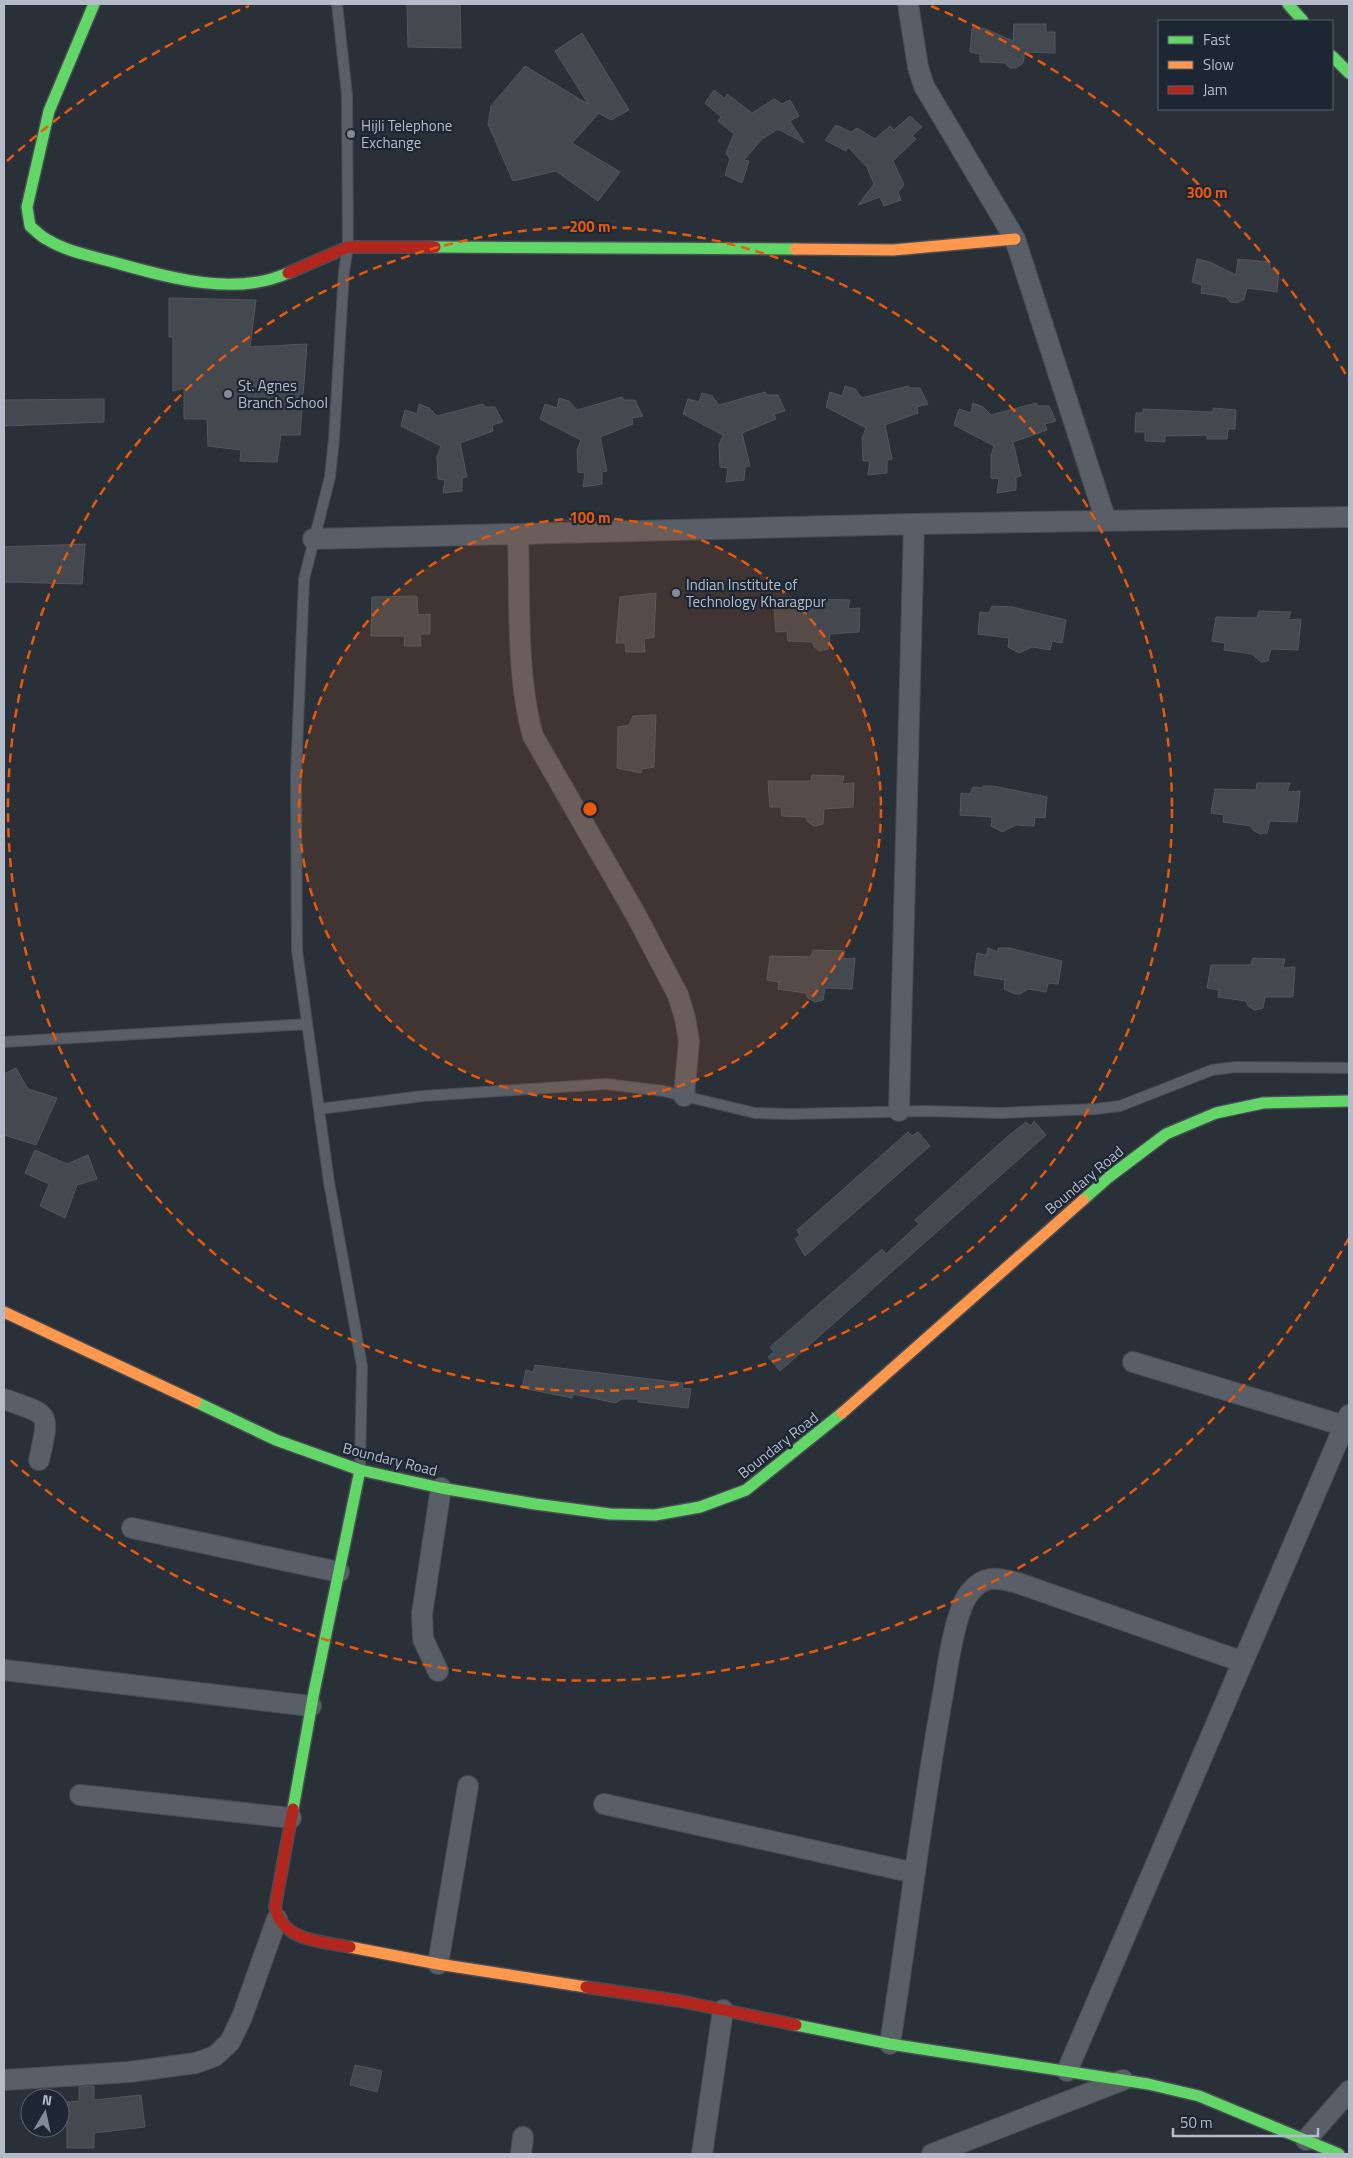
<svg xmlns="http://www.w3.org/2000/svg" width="1353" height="2158" font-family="'Titillium Web',sans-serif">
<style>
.building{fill:#444950;stroke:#52575f}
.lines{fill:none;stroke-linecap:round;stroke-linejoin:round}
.lane-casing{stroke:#484c53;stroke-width:12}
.street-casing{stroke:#484c53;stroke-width:22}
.fast-casing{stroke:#484c53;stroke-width:14}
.slow-casing{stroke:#484c53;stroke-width:14}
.jam-casing{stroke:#484c53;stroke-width:14}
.lane{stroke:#5a5e66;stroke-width:10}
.street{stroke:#5a5e66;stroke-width:20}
.fast{stroke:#63d668;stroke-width:11}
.slow{stroke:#ff974d;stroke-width:11}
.jam{stroke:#b3261e;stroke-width:11}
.ring{fill:none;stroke:#e8590c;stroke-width:2.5;stroke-dasharray:9 6}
.poi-dot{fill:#848b96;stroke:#1d2633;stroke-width:2}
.labels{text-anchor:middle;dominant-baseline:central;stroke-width:4.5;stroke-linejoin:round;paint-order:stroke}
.poi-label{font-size:15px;fill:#b4bcc9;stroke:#1d2633;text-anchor:start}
.street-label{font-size:15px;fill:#b4bcc9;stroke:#1d2633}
.centre{fill:#e8590c;stroke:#1d2633;stroke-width:2.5}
.ring-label{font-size:15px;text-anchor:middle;font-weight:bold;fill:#e8590c;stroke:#1d2633;stroke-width:4.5;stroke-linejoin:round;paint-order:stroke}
</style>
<rect width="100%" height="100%" fill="#2a3038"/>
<path class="building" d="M407 4H460L461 48 408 47Z
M1014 24H1046V32H1055V53L1025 52 1023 63 1016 68H1010L1005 63 980 62V54L970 52 972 28 986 29 1013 41Z
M582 33 629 110 611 120 599 113 572 143 620 172 598 201 556 171 513 181 488 124 491 106 525 66 588 104 555 51Z
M714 90 725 99 727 94 752 113 774 99 782 104 790 100 799 116 790 121 804 143 778 129 762 139 744 160 749 161 742 183 725 175 730 159 726 153 734 134 718 121 721 117 705 103Z
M910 116 922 127 912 136 916 139 893 161 904 185 898 192 901 200 884 206 880 197 858 205 874 184 867 167 848 147 846 151 825 140 836 125 851 132 857 128 875 139 890 126 894 130Z
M1197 259 1210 262 1236 275 1238 259 1270 262V269L1279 270 1277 292 1247 288 1244 299 1237 303 1230 302 1226 297 1201 293 1202 285 1192 282Z
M169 298 256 300 250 347 307 344 300 435H281L277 462 240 461 241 450 208 446 207 419H184V388L173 391V337H169Z
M845 386 855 389 862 398 908 386 910 388H920L928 404 917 407 918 413 885 425 892 459 887 460V473L868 475 870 461H863L862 438 866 428 826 407 830 392 842 396Z
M765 392 767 395H778L785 411 774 414 776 419 742 433 750 466 745 467 744 480 726 482 728 468 720 467 719 445 723 435 683 414 688 399 699 402 702 393 712 396 719 405Z
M622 397 624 400H635L643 416 632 418 633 424 600 437 607 471 602 472V484L583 487 585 473 578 472 577 450 581 440 540 419 545 404 557 408 559 398 569 401 577 410Z
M104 399V422L4 426V400Z
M973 403 983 407 991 415 1036 403 1038 406H1049L1056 421 1045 424 1047 430 1013 442 1021 476 1016 477V490L997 493 999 479 991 478V456L994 446 954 425 959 409 971 413Z
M419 404 429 408 437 416 483 404 485 407H495L503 422 492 425 493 431 460 443 467 477 462 478V491L443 493 445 480 438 479 437 457 441 446 401 426 405 410 417 414Z
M1213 408 1236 410 1235 429H1228L1227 439H1207V435L1165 436V442L1145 441V432H1135L1136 413H1143V409L1213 412Z
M85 544 82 584 4 582V547Z
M656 593 654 637 644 639 645 652H626L625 643H616L620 597Z
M414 596 417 597 418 615 430 614V634H420L421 646H404L405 636H371L372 597Z
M818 599 850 600 848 609 860 608 859 632 830 634 828 649 820 651 814 647 812 642 788 641 787 631 776 632 774 606 817 607Z
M992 606 1012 607 1066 620 1062 643 1052 641 1050 650 1032 647 1019 653 1008 647 1009 638 978 634 980 612 989 613Z
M1259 611 1291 612 1288 620 1301 619 1298 650 1271 649 1268 661 1261 662 1252 654 1224 650 1225 643 1212 641 1216 617 1257 618Z
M656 715 654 767 642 769 641 773 617 768 618 727 629 725 633 716Z
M812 775 844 776 842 784 854 783 853 807 824 809 823 824 814 826 808 822 806 817 782 816 781 807H770L768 781H811Z
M1257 783H1290L1287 792 1300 791 1297 822 1270 821 1267 833 1260 834 1253 830 1251 826 1223 822 1224 815 1211 813 1215 789 1256 790Z
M983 786H993L1047 797 1045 818 1035 817 1034 826 1016 825 1002 832 991 826 992 817 960 815 961 793 970 794 973 787 982 788Z
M988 948 998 952V948H1009L1062 961 1058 984 1048 983 1046 992 1028 989 1020 994H1015L1004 989 1005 980 974 975 977 953 986 955Z
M813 950 845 951 843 959 855 958 852 989 825 988 823 1000 815 1002 808 998 806 993 778 989 779 982 767 980 770 956 811 957Z
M1253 958 1285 959 1283 968 1295 967 1293 997H1265L1263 1008 1255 1010 1248 1006 1246 1001 1218 997 1219 990 1207 988 1211 965H1251Z
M16 1068 28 1089 57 1098 36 1145 4 1135V1074Z
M1034 1121 1046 1135 780 1371 768 1357 774 1352 770 1347 882 1249 886 1254 919 1224 915 1220 1007 1137 1026 1122 1031 1126Z
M908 1132 912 1136 918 1132 930 1146 805 1256 795 1239 800 1235 797 1230Z
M35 1150 67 1164 88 1155 97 1179 77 1185 65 1218 40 1206 49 1184 25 1173Z
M535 1365 683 1383 682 1388 691 1389 688 1408 638 1402V1399H621L616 1403 573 1394 572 1398 522 1388 526 1370 533 1372Z
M355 2065 382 2071 377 2092 350 2085Z
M94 2086V2100L141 2095 145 2127 94 2133V2148H67V2102L79 2101V2087Z"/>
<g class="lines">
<defs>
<path id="lane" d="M337 4 347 95 348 247 344 271 334 439 330 477 304 579 296 775 297 950 329 1182 362 1366 360 1468
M4 1042 307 1024
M319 1109 423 1096 606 1084 663 1091 755 1113 790 1114 926 1111 1001 1113 1096 1109 1120 1106 1212 1070 1235 1067 1349 1068"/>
<path id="street" d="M908 4 918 67 924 86 1015 239 1106 521
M518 534C520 597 516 676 533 736L636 915 678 995 685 1018 689 1041 684 1096
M313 539 914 524 1349 517
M899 1111 914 524
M1133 1362 1345 1426
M4 1399C51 1416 50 1410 39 1460
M132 1528 339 1572
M4 1670 311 1706
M438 1671 423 1639 422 1614 441 1488
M80 1795 291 1818
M604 1804 915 1873
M438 1964 468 1786
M890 2044C908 1927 922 1810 943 1694 947 1670 955 1609 970 1592 985 1574 997 1578 1018 1583L1243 1662
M1067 2071 1349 1415
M4 2080 129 2072 196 2063 215 2056 230 2042 242 2017 277 1919
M1306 2140 1349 2091
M521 2154 523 2137
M702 2154 723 2010
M932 2154 1123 2080"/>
<path id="fast" d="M94 4 49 111 27 207 30 226C36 231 41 237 48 240 66 251 88 255 109 261 164 276 232 298 288 273
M1288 4 1303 21
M1332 56 1349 73
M435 247 795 249
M1083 1200 1109 1177 1166 1134 1216 1113 1263 1103 1349 1101
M196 1402 276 1440 360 1470 441 1488 535 1504 610 1514 655 1515 700 1507 746 1490 842 1413
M293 1809 314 1692 360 1470
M796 2025 890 2044 1148 2084 1199 2096 1339 2154"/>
<path id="slow" d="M795 249 893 250 1015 239
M4 1312 196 1402
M842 1413 1083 1200
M350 1947 438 1964 586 1987"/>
<path id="jam" d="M288 273 348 247H435
M293 1809 275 1907C283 1942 321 1941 350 1947
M586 1987 680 2001 796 2025"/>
</defs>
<use href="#lane" class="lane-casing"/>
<use href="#street" class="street-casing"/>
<use href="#fast" class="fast-casing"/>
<use href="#slow" class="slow-casing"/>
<use href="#jam" class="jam-casing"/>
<use href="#lane" class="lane"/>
<use href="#street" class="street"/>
<use href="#fast" class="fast"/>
<use href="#slow" class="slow"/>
<use href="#jam" class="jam"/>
</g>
<circle cx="590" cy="809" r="291" fill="#e8590c" fill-opacity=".12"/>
<g class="ring">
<circle cx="590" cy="809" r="291"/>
<circle cx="590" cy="809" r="582"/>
<path d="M1349 1238A872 872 0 0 1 7 1457M7 161A872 872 0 0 1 249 6M931 6A872 872 0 0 1 1349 380"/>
</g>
<g class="poi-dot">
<circle cx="351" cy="134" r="5"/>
<circle cx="228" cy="394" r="5"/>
<circle cx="676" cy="593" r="5"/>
</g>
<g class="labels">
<g class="poi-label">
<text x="361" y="125">Hijli Telephone<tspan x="361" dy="17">Exchange</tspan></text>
<text x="238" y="385">St. Agnes<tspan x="238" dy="17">Branch School</tspan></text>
<text x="686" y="584">Indian Institute of<tspan x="686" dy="17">Technology Kharagpur</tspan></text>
</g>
<g class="street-label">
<text transform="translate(1084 1180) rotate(-40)">Boundary Road</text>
<text transform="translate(778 1445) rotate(-38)">Boundary Road</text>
<text transform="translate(390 1459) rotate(14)">Boundary Road</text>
</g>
</g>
<circle cx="590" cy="809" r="8" class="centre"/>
<g class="ring-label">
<text x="1207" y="198">300 m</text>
<text x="590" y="232">200 m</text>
<text x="590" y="523">100 m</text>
</g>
<rect width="1353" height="2158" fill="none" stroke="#b4bcc9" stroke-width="10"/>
<rect x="1158" y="20" width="175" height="90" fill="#1d2633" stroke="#59626f"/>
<rect x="1168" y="36" width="25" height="8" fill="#63d668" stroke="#59626f"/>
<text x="1203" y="45" font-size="15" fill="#b4bcc9">Fast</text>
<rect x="1168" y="61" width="25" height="8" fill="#ff974d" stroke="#59626f"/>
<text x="1203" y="70" font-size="15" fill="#b4bcc9">Slow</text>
<rect x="1168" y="86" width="25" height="8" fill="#b3261e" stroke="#59626f"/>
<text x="1203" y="95" font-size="15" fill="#b4bcc9">Jam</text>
<g transform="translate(45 2113) rotate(9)"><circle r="24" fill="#1d2633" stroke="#59626f"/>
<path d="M0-4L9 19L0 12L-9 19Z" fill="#848b96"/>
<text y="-8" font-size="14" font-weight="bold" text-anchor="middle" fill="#b4bcc9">N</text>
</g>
<path d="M1173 2128v8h145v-8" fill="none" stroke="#b4bcc9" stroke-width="2.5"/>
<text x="1180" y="2128" font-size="15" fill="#b4bcc9" stroke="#1d2633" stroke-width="4" paint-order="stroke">50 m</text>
</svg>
